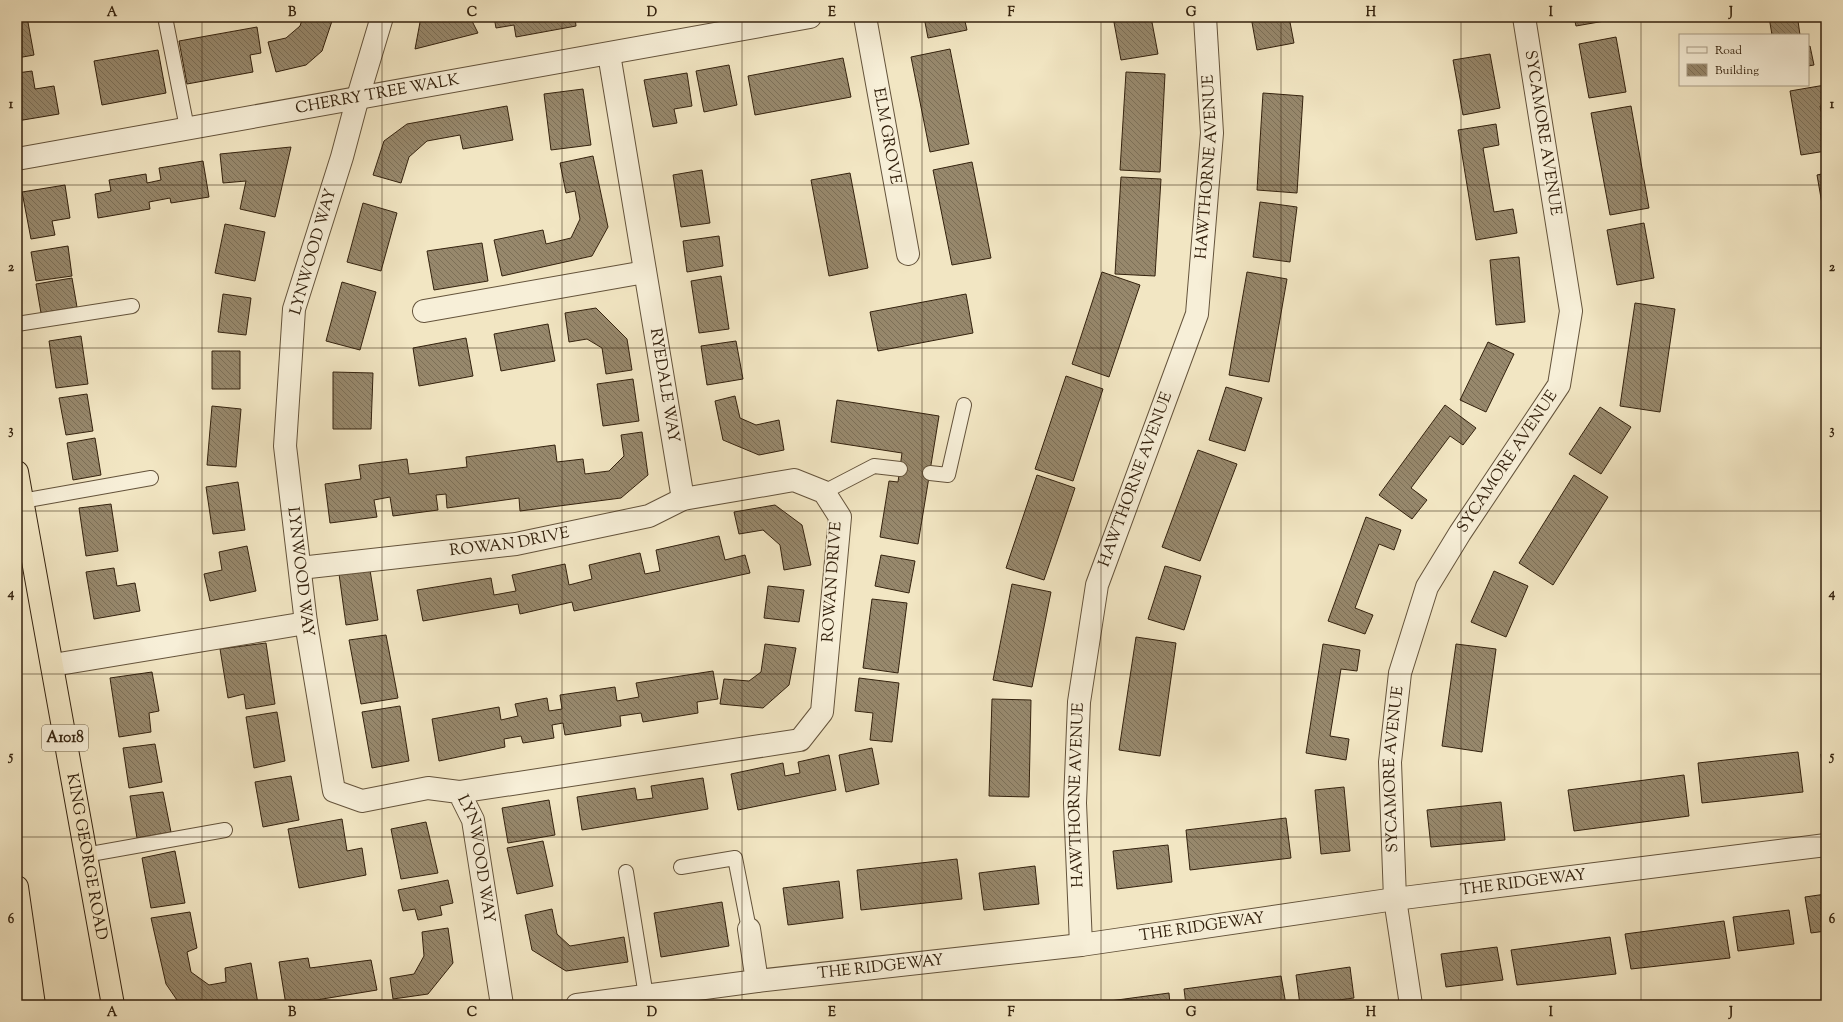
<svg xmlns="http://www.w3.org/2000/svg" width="1843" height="1022" font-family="'Sorts Mill Goudy',serif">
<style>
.building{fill:url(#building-back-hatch);stroke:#34220e}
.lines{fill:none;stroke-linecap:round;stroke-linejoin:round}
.service-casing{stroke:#64533b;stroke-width:16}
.minor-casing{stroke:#64533b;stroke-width:24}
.trunk-casing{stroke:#34220e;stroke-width:24}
.service{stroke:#f7efd8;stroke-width:14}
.minor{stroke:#f7efd8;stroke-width:22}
.trunk{stroke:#f2e6c3;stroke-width:22}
.grid{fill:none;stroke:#34220e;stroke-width:1;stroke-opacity:0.55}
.labels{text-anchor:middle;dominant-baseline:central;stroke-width:4;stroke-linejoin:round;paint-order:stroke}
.shield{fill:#f7efd8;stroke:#6e604b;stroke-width:1}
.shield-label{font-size:15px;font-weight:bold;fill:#34220e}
.street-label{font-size:16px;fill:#34220e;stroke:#f7efd8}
.neatline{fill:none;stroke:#34220e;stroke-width:1.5}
.grid-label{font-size:13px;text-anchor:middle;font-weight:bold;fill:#34220e}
</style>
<defs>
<pattern id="building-back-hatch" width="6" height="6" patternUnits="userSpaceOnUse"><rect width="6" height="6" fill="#97886c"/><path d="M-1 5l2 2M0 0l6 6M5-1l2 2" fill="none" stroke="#7c6f57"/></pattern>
</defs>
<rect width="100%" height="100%" fill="#f2e6c3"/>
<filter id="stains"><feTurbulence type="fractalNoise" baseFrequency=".005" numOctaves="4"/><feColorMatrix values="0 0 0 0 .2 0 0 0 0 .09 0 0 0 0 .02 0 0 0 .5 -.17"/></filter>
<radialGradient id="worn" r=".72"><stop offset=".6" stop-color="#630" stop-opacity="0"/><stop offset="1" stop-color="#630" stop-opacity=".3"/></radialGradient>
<path class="building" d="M17 17H27L34 55 17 58Z
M303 17H319L332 21 322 51 306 65 276 72 268 42 286 38 300 26Z
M421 17H470L478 33 415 49Z
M494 17H575L576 26 516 37 514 25 496 28Z
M924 17H964L967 30 928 38Z
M1113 17H1151L1158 54 1121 60Z
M1251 17H1289L1294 43 1257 50Z
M1574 17H1615L1616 19 1576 26Z
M1769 17H1805L1806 20 1798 21 1800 35H1772Z
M257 27 261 53 250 55 253 72 187 84 179 41Z
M1616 37 1626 92 1589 98 1579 44Z
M1810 46 1814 65 1808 66V47Z
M950 49 969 144 930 152 911 57Z
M158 50 166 93 102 105 94 61Z
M1490 54 1500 108 1463 115 1453 60Z
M843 58 851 97 755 115 748 76Z
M729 65 737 105 704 112 696 71Z
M32 71 35 89 54 86 59 114 17 121V73Z
M1126 72 1165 74 1160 172 1120 170Z
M687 73 692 106 674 109 677 123 653 127 644 80Z
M1825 85 1826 105 1820 106 1826 132V151L1801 155 1790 91Z
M583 89 591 145 551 150 544 94Z
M1263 93 1303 96 1297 193 1257 190Z
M507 106 513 140 463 149 460 135 427 141 409 157 401 183 373 175 384 141 407 124Z
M1631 106 1649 208 1610 215 1591 113Z
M1496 124 1499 145 1483 148 1494 212 1513 209 1517 233 1476 240 1458 130Z
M291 147 275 217 240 209 246 181 223 183 220 154Z
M593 156 608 227 592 256 502 276 494 240 543 230 546 244 571 238 580 219 575 191 566 193 560 163Z
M203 161 209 197 171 203 170 198 149 202 150 209 98 218 95 194 111 191 109 180 146 174 147 183 161 180 159 168Z
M972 162 991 258 952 265 933 170Z
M702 170 710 223 681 227 673 175Z
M850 173 868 268 829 276 811 180Z
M1826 173V227L1817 175Z
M1121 177 1161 179 1155 276 1115 274Z
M65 185 70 218 52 221 55 235 31 239 22 192Z
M1260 202 1297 207 1290 262 1253 257Z
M363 203 397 213 381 271 347 262Z
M1644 223 1654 278 1617 285 1607 230Z
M225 224 265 232 255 281 215 273Z
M719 236 723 266 687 272 683 241Z
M482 243 488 281 434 290 427 251Z
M68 246 72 276 36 281 31 252Z
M1519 257 1525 322 1496 325 1490 260Z
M1102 272 1140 285 1109 377 1072 364Z
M1247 272 1287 279 1269 382 1229 375Z
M721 276 729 329 699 333 691 281Z
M72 278 77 307 41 313 36 284Z
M342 282 376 292 360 350 326 341Z
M223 294 251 298 246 335 218 332Z
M966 294 973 333 878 351 870 312Z
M1635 303 1675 309 1660 412 1620 406Z
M596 308 627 339 632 370 606 374 602 348 587 339 569 342 565 313Z
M548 324 555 361 501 371 494 334Z
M81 336 88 384 56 388 49 341Z
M466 338 473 376 419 386 413 348Z
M736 341 743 379 707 385 701 346Z
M1488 342 1514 354 1486 412 1460 400Z
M212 351H240V389H212Z
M333 372 373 373 371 429H333Z
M1066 376 1103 389 1073 481 1035 469Z
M633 379 639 421 603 426 597 384Z
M1226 387 1262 398 1245 451 1209 440Z
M87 394 93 431 66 435 59 398Z
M735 396 740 418 756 425 779 420 784 450 759 455 723 440 715 401Z
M837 400 939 416 918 544 880 537 889 481 898 482 902 453 831 442Z
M1445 405 1476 428 1463 445 1450 436 1411 488 1427 500 1412 519 1379 495Z
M212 406 241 409 236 467 207 465Z
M1600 407 1631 427 1601 474 1569 454Z
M642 432 648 475 621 498 520 511 519 498 447 508 446 494 436 495 438 510 393 516 390 497 374 500 377 517 330 523 325 484 361 479 359 465 407 459 409 474 467 467 466 457 555 445 557 462 583 459 585 474 609 471 624 456 621 435Z
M95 438 101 475 73 480 67 443Z
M1198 450 1237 464 1200 561 1162 547Z
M1037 475 1075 488 1044 580 1006 568Z
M1574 475 1608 497 1553 585 1519 563Z
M238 482 245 530 213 534 206 487Z
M111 504 118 551 86 556 79 508Z
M775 505 802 525 811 565 784 570 780 545 763 530 739 534 734 512Z
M1366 517 1401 530 1394 550 1379 544 1355 608 1373 615 1365 634 1328 621Z
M719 536 725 560 745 555 750 573 574 611 572 602 520 614 518 604 423 621 417 590 491 578 494 595 516 591 512 575 565 564 569 585 592 579 589 565 640 553 645 574 660 571 656 550Z
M247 546 256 591 210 601 204 574 222 570 219 552Z
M881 555 915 561 909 593 875 586Z
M1165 566 1201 576 1184 630 1148 619Z
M114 568 117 586 135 583 140 611 94 619 86 572Z
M370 570 378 620 346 625 339 574Z
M1494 571 1528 586 1506 637 1471 622Z
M1012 584 1051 592 1032 687 993 680Z
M768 586 804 590 799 622 764 618Z
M872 599 907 603 898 673 863 668Z
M386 635 398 698 361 704 349 640Z
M1136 637 1176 643 1160 756 1119 750Z
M266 643 275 704 246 709 244 694 228 698 220 649Z
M765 644 796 648 789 685 763 708 720 704 724 679 749 681 761 672Z
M1323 644 1360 650 1357 671 1341 669 1330 736 1349 739 1346 760 1306 753Z
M1456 644 1496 649 1482 752 1442 746Z
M713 671 718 699 697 702 698 713 643 722 641 713 620 716 621 726 565 735 563 723 552 725 554 738 523 743 521 736 504 739 505 747 439 761 432 719 499 707 501 720 518 716 515 704 547 698 549 711 562 709 560 695 615 687 617 701 639 697 636 683Z
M152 672 159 711 149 713 151 732 119 737 110 678Z
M859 678 899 683 892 742 870 740 873 713 855 711Z
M992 699 1031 700 1029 797 989 796Z
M400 706 409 761 372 768 362 712Z
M277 712 285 761 254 768 246 717Z
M155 744 162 782 129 788 123 748Z
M872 748 879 784 846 792 839 755Z
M1798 752 1803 792 1702 803 1698 763Z
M1821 754H1826V794L1825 795Z
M829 755 836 790 738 810 731 774 783 763 785 776 800 773 798 762Z
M1684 775 1689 816 1574 831 1568 790Z
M291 776 299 820 263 827 255 782Z
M703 778 708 809 582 830 577 797 635 788 637 800 653 798 651 786Z
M1344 787 1350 851 1321 854 1315 790Z
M163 792 171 832 137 838 130 796Z
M549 800 555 835 508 843 502 808Z
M1501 802 1505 840 1431 847 1427 810Z
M1286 818 1291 858 1190 870 1186 830Z
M342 819 347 851 362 848 366 875 299 888 288 829Z
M426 822 438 873 401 879 391 829Z
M543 841 553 886 517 894 507 848Z
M1168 845 1172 882 1117 889 1113 851Z
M175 851 185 903 151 908 142 858Z
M957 859 962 899 861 910 857 870Z
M1035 866 1039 904 984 910 979 873Z
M448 880 453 903 440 906 442 915 418 920 415 909 403 911 398 890Z
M839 881 843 918 788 925 783 888Z
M1826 894V931L1811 933 1805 897Z
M722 902 729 946 661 957 654 913Z
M552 909 557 934 570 946 624 937 628 962 566 971 532 950 525 915Z
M1789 910 1794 944 1738 951 1733 917Z
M190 912 197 948 187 952 191 972 209 985 226 982 225 968 251 963 258 1004 181 1005 179 1003 166 984 151 918Z
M1724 921 1730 958 1631 969 1625 934Z
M448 928 453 963 428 994 393 999 390 978 414 974 424 956 422 932Z
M1610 937 1616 974 1517 985 1511 950Z
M1497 947 1503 980 1446 987 1441 954Z
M308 958 310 968 371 960 377 990 286 1005 279 962Z
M1350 967 1354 998 1300 1005 1296 975Z
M1281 976 1286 1005H1186L1184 989Z
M1169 993 1170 1005H1080Z"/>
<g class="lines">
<defs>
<path id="service" d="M165 17 187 128
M17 324 132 306
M930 473 948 475 964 405
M824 492 874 466 900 469
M22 501 151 478
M85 855 225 830
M681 867 735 858 749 929
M626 872 646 996"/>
<g id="minor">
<path id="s1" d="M382 17 358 97 342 157 294 309 285 446 306 623 334 791 362 801 428 788 459 792 473 820 502 1005"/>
<path id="s2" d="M865 17 908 254"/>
<path id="s3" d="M609 54 683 499"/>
<path id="s4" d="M17 159 810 17"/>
<path d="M424 311 645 272"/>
<path id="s5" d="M300 568 516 544 649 516 683 499 794 480 824 492 840 517 822 712 800 740 459 792"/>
<path d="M53 665 306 623"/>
<path d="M749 929 757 981"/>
<path id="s6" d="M1081 945 1075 803 1079 702 1097 585 1197 314 1212 133 1205 17"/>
<path id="s7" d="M577 1005 757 981 1081 945 1395 899 1826 845"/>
<path id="s8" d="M1411 1005 1395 899 1390 762 1400 673 1427 587 1460 533 1559 385 1571 311 1524 17"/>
</g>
<g id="trunk">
<path id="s9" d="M17 472 113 1005"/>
<path d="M17 887 34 1005"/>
</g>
</defs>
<use href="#service" class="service-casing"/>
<use href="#minor" class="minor-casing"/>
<use href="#trunk" class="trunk-casing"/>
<use href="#service" class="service"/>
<use href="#minor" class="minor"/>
<use href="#trunk" class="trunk"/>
</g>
<path class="grid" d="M202 17V1005M382 17V1005M562 17V1005M742 17V1005M922 17V1005M1101 17V1005M1281 17V1005M1461 17V1005M1641 17V1005M17 185H1826M17 348H1826M17 511H1826M17 674H1826M17 837H1826"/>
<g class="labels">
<rect class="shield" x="42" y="725" width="46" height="26" rx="3"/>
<g class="shield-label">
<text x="65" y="738">A1018</text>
</g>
<g class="street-label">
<text stroke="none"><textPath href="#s4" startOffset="366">CHERRY TREE WALK</textPath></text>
<text transform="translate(1542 133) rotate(81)">SYCAMORE AVENUE</text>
<text stroke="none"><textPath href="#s2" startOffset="121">ELM GROVE</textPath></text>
<text stroke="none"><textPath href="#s6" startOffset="798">HAWTHORNE AVENUE</textPath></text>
<text transform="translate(314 252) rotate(-74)">LYNWOOD WAY</text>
<text stroke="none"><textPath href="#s3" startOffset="336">RYEDALE WAY</textPath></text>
<text stroke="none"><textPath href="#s8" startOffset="573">SYCAMORE AVENUE</textPath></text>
<text stroke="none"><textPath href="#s6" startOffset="474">HAWTHORNE AVENUE</textPath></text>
<text stroke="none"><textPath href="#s5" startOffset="211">ROWAN DRIVE</textPath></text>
<text stroke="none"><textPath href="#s1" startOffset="569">LYNWOOD WAY</textPath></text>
<text transform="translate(833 582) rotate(-86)">ROWAN DRIVE</text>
<text stroke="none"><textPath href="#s8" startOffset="237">SYCAMORE AVENUE</textPath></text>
<text stroke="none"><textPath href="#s6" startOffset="150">HAWTHORNE AVENUE</textPath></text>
<text stroke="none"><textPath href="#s9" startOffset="391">KING GEORGE ROAD</textPath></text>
<text stroke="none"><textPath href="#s1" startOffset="989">LYNWOOD WAY</textPath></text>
<text stroke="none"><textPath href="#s7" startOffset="954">THE RIDGEWAY</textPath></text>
<text stroke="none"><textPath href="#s7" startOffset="630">THE RIDGEWAY</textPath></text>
<text stroke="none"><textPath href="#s7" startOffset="306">THE RIDGEWAY</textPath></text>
</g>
</g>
<rect width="1843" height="1022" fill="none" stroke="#f2e6c3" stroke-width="44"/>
<rect x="1679" y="34" width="130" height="52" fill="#f7efd8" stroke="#a99d87"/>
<rect x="1687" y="47" width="20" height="6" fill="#f7efd8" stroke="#a99d87"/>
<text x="1715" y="54" font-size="12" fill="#34220e">Road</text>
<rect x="1687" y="64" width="20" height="12" fill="url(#building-back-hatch)" stroke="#a99d87"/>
<text x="1715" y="74" font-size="12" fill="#34220e">Building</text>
<rect x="22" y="22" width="1799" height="978" class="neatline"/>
<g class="grid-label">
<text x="112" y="16">A</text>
<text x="292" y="16">B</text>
<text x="472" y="16">C</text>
<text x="652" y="16">D</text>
<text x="832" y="16">E</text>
<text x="1011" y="16">F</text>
<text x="1191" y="16">G</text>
<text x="1371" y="16">H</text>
<text x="1551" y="16">I</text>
<text x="1731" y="16">J</text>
<text x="11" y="108">1</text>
<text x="1832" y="108">1</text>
<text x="11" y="271">2</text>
<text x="1832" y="271">2</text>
<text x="11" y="434">3</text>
<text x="1832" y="434">3</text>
<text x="11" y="597">4</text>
<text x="1832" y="597">4</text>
<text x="11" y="760">5</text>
<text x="1832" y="760">5</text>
<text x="11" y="923">6</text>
<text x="1832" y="923">6</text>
<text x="112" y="1016">A</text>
<text x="292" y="1016">B</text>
<text x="472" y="1016">C</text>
<text x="652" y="1016">D</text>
<text x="832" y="1016">E</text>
<text x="1011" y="1016">F</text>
<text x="1191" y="1016">G</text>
<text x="1371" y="1016">H</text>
<text x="1551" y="1016">I</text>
<text x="1731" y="1016">J</text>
</g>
<rect width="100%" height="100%" filter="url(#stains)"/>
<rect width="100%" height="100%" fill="url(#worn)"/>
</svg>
